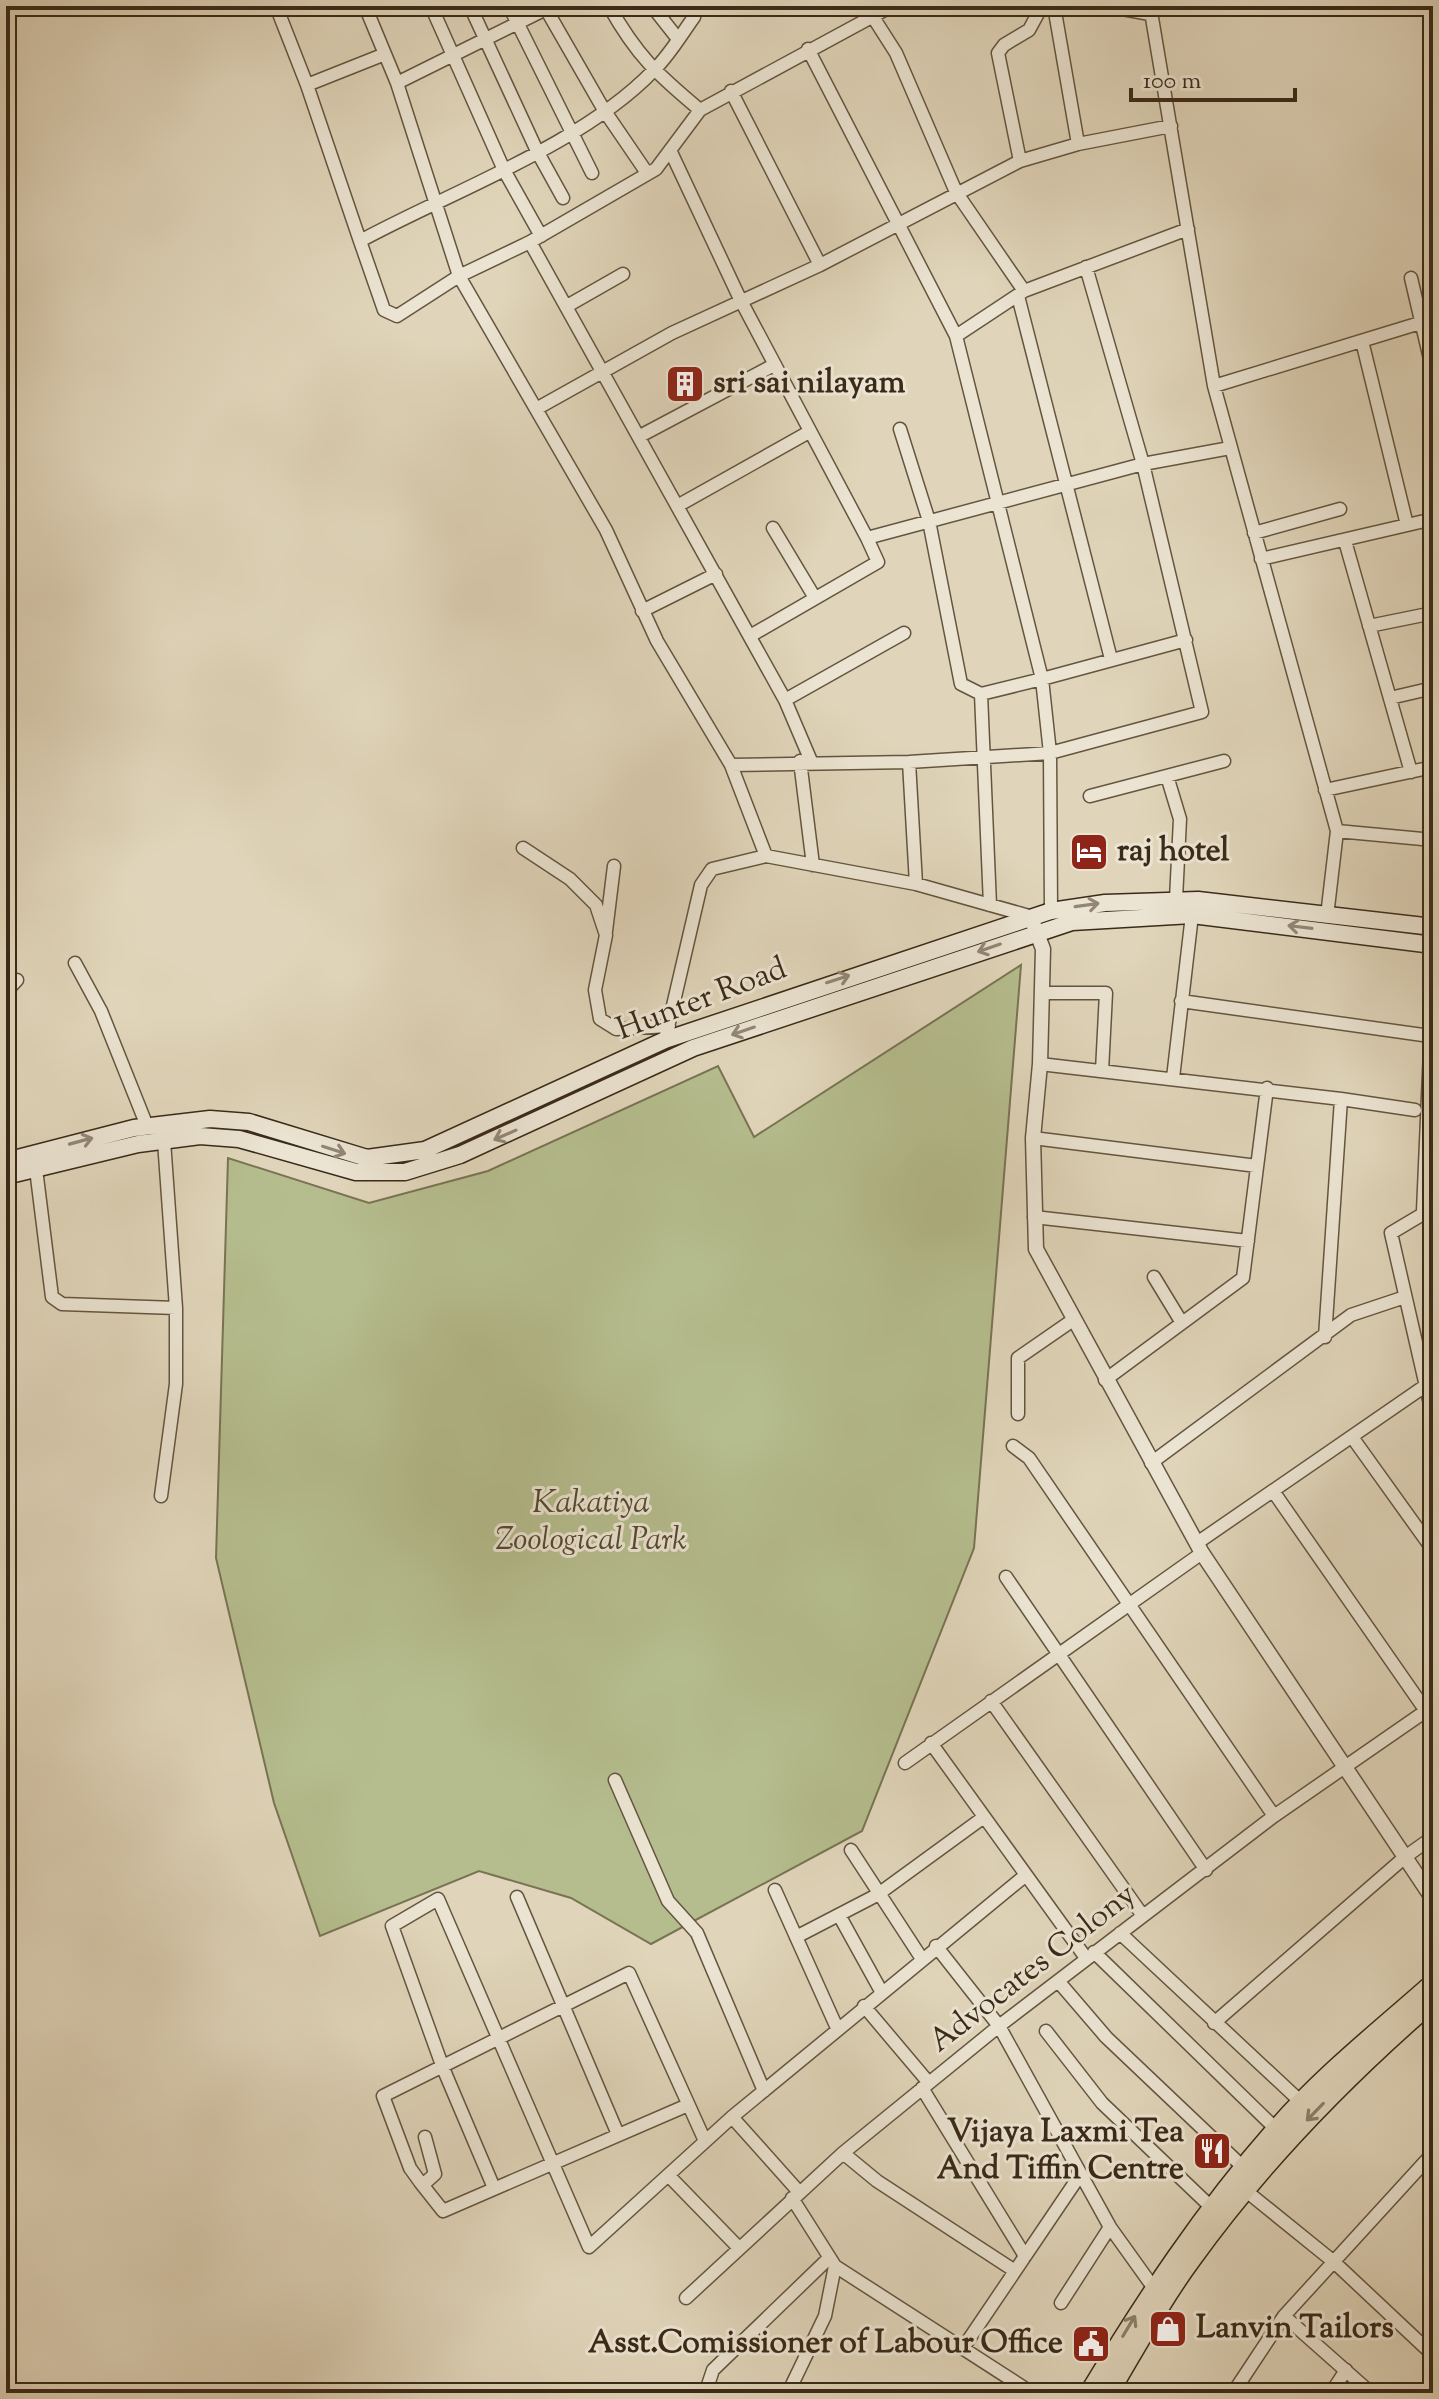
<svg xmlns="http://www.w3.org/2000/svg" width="1439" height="2399" font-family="'Sorts Mill Goudy',serif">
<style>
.green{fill:#b5bd8e;stroke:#787453;stroke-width:2}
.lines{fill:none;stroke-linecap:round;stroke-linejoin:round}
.minor-casing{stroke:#645540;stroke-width:15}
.tertiary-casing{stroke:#645540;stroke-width:17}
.secondary-casing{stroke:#3a2a18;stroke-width:19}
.primary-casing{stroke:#3a2a18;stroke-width:21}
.minor{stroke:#ebe4d2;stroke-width:12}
.tertiary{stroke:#ebe4d2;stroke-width:14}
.secondary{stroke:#ebe4d2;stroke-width:16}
.primary{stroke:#e0d5ba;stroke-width:18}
.oneway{stroke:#928775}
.oneway2{stroke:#8d8069}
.labels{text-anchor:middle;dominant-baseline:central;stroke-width:6;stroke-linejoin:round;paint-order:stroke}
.poi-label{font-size:32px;font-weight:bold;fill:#3a2a18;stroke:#ebe4d2;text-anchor:start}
.street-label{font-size:32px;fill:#3a2a18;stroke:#ebe4d2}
.park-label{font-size:32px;font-style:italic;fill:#534730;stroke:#ebe4d2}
</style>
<rect width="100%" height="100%" fill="#e0d5ba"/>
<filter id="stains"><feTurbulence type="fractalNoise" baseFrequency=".0025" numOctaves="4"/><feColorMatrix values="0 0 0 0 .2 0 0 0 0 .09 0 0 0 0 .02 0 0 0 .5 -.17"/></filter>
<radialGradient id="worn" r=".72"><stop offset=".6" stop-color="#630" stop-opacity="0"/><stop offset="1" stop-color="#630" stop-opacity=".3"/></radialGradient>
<path class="green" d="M1021 965 974 1548 862 1831 651 1944 571 1898 479 1871 320 1936 274 1803 216 1558 228 1158 369 1203 488 1171 718 1066 754 1137Z"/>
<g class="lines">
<defs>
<path id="minor" d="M276 6 307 85
M365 6 397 83 459 276 606 530 657 641 731 765 766 856
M431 6 504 170 541 236
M470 6 537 151 563 198
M509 6 592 173
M552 6 546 9 604 110 647 173
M609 6C637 56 657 74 700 110
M652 6 678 39
M866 6 896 53 956 192 1024 291
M1054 6 1078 144
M1106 6 1150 14
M1150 6 1214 386 1337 831 1327 916
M6 8 15 6
M808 49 956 336 1042 679 1186 640
M385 54 307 85 360 241C450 192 582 145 653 71 669 56 681 35 694 17L687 6
M397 83 546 9 545 6
M731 91 820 265
M670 150 740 299 867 538 1143 464 1230 448
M1020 161 998 53 1004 45 1029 30 1042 6
M360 241 384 310 397 316 459 276 530 242 785 700 811 761
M530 242 656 169 700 110 892 6
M1411 278 1433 372
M1018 296 1111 659
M567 306 623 274
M956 336 1024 291 1188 229
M1362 341 1407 525
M1214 386 1433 319
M536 409 672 333 820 265 1020 161 1078 144 1171 126
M900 429 929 521 961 684 981 694
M640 436 774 365
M679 505 809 432
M773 528 815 598
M1254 533 1340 509
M1345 541 1411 772
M1261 559 1433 519
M642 611 716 574
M1369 626 1433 613
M750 636 878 562 867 538
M1390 698 1433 688
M785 700 904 633
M800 761 813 865
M909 762 916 884
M731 765 909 762 1050 753 1202 712 1143 464 1086 267
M1167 776 1180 819 1176 899
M1325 790 1433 767
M1090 796 1224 761
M1337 831 1433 840
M523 848 570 879 596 905 606 935 595 990 600 1019 616 1029 669 1026
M990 905 981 694 1042 679 1050 753 1051 911
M606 931 614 866
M75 963 101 1011 147 1126
M6 992 17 980
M1043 993H1106L1102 1071
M1181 1001 1430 1036
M665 1040 701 885 712 869 766 856 916 884 1029 916
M1040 1064 1341 1099 1325 1337
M1173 1078 1192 915
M1341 1099 1415 1110
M1033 1138 1257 1166
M36 1169 52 1297 62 1304 176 1308
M1433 1208 1391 1233 1433 1417
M1423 1211 1433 981
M1034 1217 1248 1241
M1154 1277 1182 1323
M1105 1380 1243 1278 1267 1088
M1018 1414V1358L1073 1320
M1352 1437 1433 1550
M1013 1446 1029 1458 1274 1816
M1151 1463 1351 1315 1405 1297
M1273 1491 1426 1711
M161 1496 176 1384V1308L164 1141
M1197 1543 1425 1386
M1006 1577 1206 1870
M991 1701 1143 1916
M931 1743 1086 1958
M905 1763 1202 1553
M615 1780 668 1901 697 1933 764 2091
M851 1850 922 1959
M775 1890 837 2028
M517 1897 617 2132
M839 1915 881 1991
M1120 1933 1301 2102
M796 1937 877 1895 984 1817
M936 1946 999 2026 1110 2227 1153 2287
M1094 1952 1276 2129
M1058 1981 1106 2037 1244 2168
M864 2006 929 2083
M1214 2023 1405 1857 1433 1837
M1046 2031 1102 2103 1211 2207
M922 2088 1025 2256
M732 2117 799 2192
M425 2137 435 2174 425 2183 420 2182 410 2168 383 2096 629 1973 705 2141
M843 2153 877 2181 1015 2271
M669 2176 739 2248
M420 2182 443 2211 688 2105
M1240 2186 1334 2262 1433 2355
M494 2188 443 2068 392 1926 438 1899 589 2247 732 2117 1026 1875
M792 2198 835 2266 1032 2393
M686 2298 843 2153 999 2026 1274 1816 1433 1706
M1061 2303 1110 2227
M1284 2316 1371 2393
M963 2348 1080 2175
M715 2393 708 2385 713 2370 829 2258
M788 2393 825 2316 835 2266
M1233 2393 1284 2316 1433 2153
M1331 2393 1346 2370"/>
<path id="tertiary" d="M1033 923 1043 949 1040 1064 1033 1138 1036 1249 1202 1553 1433 1899"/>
<path id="secondary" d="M6 1161 134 1128 210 1119 249 1122 367 1158 425 1150 665 1040 1051 911 1105 903 1198 900 1433 927
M6 1176 138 1144 200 1136 239 1139 356 1172H405L460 1155 693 1048 1072 922 1192 915 1433 945"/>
<path id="primary" d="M1089 2393C1145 2300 1204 2211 1276 2129 1323 2075 1380 2030 1433 1983
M1109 2393C1136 2348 1161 2301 1192 2259 1261 2163 1344 2078 1433 2001"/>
</defs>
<use href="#minor" class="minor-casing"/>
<use href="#tertiary" class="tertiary-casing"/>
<use href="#secondary" class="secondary-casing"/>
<use href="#primary" class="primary-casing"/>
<use href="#minor" class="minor"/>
<use href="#tertiary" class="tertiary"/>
<use href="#secondary" class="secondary"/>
<use href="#primary" class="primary"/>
</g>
<defs><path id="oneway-shaft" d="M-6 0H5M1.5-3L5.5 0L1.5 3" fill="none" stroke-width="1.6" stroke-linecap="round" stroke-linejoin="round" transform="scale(2)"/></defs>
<g class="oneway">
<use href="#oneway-shaft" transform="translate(1087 905) rotate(-8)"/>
<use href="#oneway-shaft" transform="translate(1300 927) rotate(-173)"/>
<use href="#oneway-shaft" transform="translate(989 948) rotate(161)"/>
<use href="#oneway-shaft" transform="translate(838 979) rotate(-18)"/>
<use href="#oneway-shaft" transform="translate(743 1031) rotate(161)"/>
<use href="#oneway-shaft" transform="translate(505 1135) rotate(156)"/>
<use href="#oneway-shaft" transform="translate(81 1141) rotate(-15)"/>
<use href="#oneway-shaft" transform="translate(334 1150) rotate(18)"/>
</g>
<g class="oneway2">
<use href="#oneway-shaft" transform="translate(1315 2112) rotate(134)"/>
<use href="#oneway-shaft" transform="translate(1129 2326) rotate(-59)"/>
</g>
<defs>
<symbol id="building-square" viewBox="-11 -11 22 22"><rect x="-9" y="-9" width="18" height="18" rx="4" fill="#8f2418" stroke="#ebe4d2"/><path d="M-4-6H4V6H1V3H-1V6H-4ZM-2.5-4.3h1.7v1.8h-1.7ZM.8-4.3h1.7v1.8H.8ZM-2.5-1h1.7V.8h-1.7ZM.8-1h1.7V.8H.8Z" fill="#fff"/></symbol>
<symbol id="hotel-square" viewBox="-11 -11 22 22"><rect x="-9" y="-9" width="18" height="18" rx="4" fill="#8f2418" stroke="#ebe4d2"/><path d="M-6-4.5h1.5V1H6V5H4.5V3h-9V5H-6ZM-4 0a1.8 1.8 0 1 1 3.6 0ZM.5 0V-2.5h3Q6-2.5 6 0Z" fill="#fff"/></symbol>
<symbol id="restaurant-square" viewBox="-11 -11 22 22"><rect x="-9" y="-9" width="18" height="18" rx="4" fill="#8f2418" stroke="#ebe4d2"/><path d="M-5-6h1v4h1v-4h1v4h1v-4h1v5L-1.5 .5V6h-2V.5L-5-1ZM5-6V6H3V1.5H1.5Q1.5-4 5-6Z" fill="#fff"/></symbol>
<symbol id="shop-square" viewBox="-11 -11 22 22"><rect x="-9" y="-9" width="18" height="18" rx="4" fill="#8f2418" stroke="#ebe4d2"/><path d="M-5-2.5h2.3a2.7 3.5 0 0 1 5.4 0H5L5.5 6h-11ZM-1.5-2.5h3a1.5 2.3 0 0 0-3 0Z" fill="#fff"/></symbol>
<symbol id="civic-square" viewBox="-11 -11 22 22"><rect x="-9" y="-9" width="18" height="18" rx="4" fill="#8f2418" stroke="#ebe4d2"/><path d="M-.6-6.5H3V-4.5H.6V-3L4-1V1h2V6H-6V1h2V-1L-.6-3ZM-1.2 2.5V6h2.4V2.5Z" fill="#fff"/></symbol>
</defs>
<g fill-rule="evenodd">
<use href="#building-square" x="663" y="362" width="44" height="44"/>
<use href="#hotel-square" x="1067" y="830" width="44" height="44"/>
<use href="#restaurant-square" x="1190" y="2129" width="44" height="44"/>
<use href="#shop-square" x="1146" y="2307" width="44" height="44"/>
<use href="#civic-square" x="1069" y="2322" width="44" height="44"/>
</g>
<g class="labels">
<g class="poi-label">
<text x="713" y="384">sri sai nilayam</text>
<text x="1117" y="852">raj hotel</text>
<text x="1184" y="2133" text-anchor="end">Vijaya Laxmi Tea<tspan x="1184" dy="37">And Tiffin Centre</tspan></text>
<text x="1196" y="2329">Lanvin Tailors</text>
<text x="1063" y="2344" text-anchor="end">Asst.Comissioner of Labour Office</text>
</g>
<g class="street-label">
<text transform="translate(702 1000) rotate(-21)">Hunter Road</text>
<text transform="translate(1033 1969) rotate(-38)">Advocates Colony</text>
</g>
<g class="park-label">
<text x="591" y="1504">Kakatiya<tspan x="591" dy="37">Zoological Park</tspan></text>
</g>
</g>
<rect width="1439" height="2399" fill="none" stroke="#e0d5ba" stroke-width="32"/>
<rect x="8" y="8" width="1423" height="2383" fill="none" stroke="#3a2a18" stroke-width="4"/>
<rect x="16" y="16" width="1407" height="2367" fill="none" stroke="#3a2a18" stroke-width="2"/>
<path d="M1131 88v12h164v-12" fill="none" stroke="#3a2a18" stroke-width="4"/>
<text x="1143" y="88" font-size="24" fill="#3a2a18" stroke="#ebe4d2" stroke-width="6" paint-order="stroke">100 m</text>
<rect width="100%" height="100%" filter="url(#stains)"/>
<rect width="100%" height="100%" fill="url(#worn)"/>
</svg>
